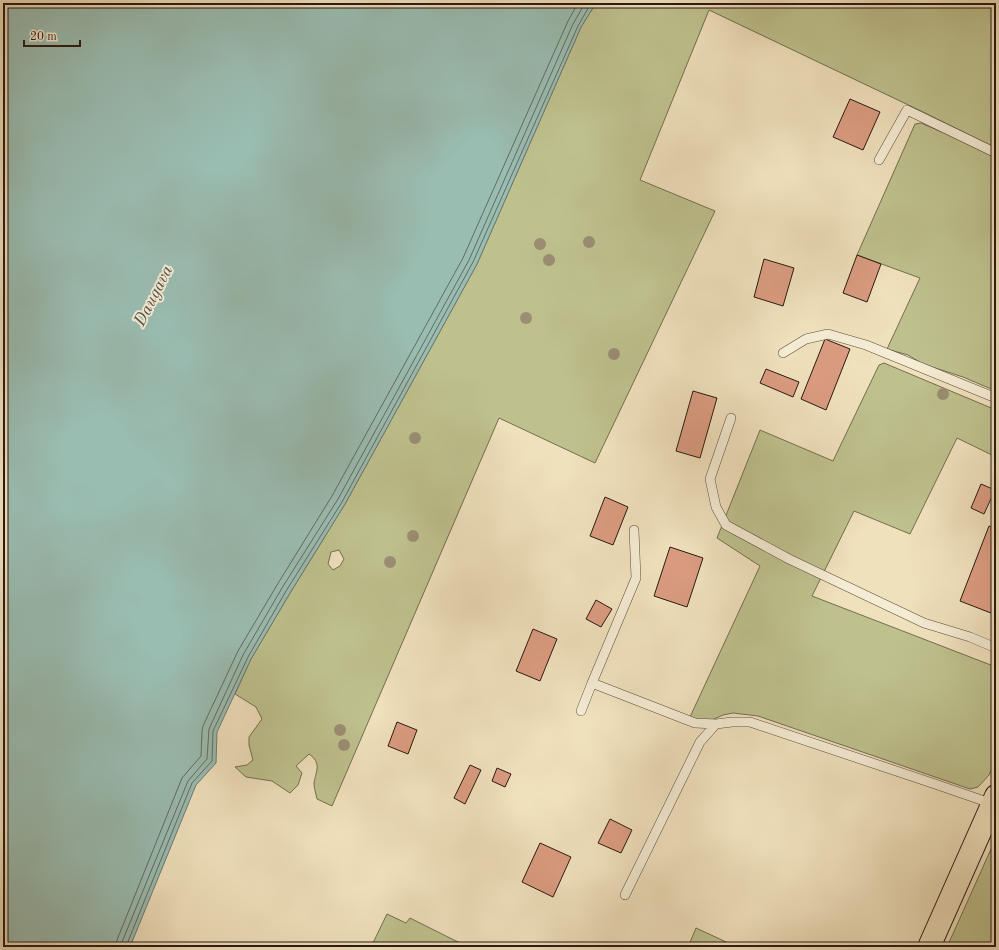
<svg xmlns="http://www.w3.org/2000/svg" width="999" height="950" font-family="'Old Standard TT',serif">
<style>
.green{fill:#bec18e;stroke:#746d50;fill-rule:evenodd}
.water{fill:#9abdb2;stroke:#6d7b72}
.lines{fill:none;stroke-linecap:round;stroke-linejoin:round}
.shore{stroke:#626b62;stroke-width:1}
.building{fill:#db9c81;stroke:#291911}
.service-casing{stroke:#5b4b3c;stroke-width:10}
.trunk-casing{stroke:#291911;stroke-width:24}
.service{stroke:#f5ecd4;stroke-width:9}
.trunk{stroke:#f0e1bd;stroke-width:22}
.tree{fill:#9b8e73}
.labels{text-anchor:middle;dominant-baseline:central;stroke-width:4;stroke-linejoin:round;paint-order:stroke}
.water-label{font-size:17px;font-style:italic;fill:#515249;stroke:#f5ecd4}
</style>
<rect width="100%" height="100%" fill="#f0e1bd"/>
<filter id="stains"><feTurbulence type="fractalNoise" baseFrequency=".005" numOctaves="4"/><feColorMatrix values="0 0 0 0 .2 0 0 0 0 .09 0 0 0 0 .02 0 0 0 .5 -.17"/></filter>
<radialGradient id="worn" r=".72"><stop offset=".6" stop-color="#630" stop-opacity="0"/><stop offset="1" stop-color="#630" stop-opacity=".3"/></radialGradient>
<path class="green" d="M596 3H996V148L921 111 709 10 640 180 715 211 595 463 499 418 332 806 317 799C316 794 314 788 314 783 316 771 322 763 309 754L296 766 302 773 298 785 290 793 272 781 246 777 235 767 247 765 253 760 249 745V737L262 719 256 707 235 694 251 659 290 593 345 504 477 264 581 27ZM339 550 344 559 340 566 333 570 328 564 331 552Z
M921 123 944 133 996 158V391L963 377 923 364 908 355 887 349 920 278 857 255 915 124Z
M884 363 996 410V457L957 438 910 534 854 511 812 596 996 667V759L989 775 978 787 970 789 758 716 733 713 723 715 712 720 699 721 690 717 760 566 717 538 760 430 833 461 879 365Z
M996 838V947H947Z
M387 914 406 923 410 918 468 947H371Z
M696 928 737 947H688Z"/>
<path class="water" d="M3 3H596L581 27 477 264 345 504 290 593 251 659 217 732 216 763 196 785 130 947H3Z"/>
<g class="lines">
<path class="shore" d="M116 947 117 940 182 778 201 756 202 731 203 726 238 651 277 585 332 496 463 258 568 21 578 3
M122 947V942L188 781 207 759 209 729 243 655 282 588 338 499 469 260 573 24 585 3
M127 947V944L192 783 212 761 213 731 248 657 286 591 342 502 473 262 578 26 591 3"/>
</g>
<path class="building" d="M850 99 880 112 863 150 833 137Z
M857 255 881 264 867 302 843 293Z
M764 259 794 268 783 306 754 297Z
M825 339 850 349 826 410 801 399Z
M766 369 799 382 793 397 760 383Z
M693 391 717 398 700 458 676 451Z
M981 484 995 490 984 514 971 508Z
M605 497 628 507 613 545 590 536Z
M989 526 996 529V615L960 601Z
M670 547 703 558 687 607 654 596Z
M596 600 612 609 601 627 586 619Z
M533 629 557 639 540 681 516 671Z
M397 722 417 730 408 754 388 746Z
M470 765 481 770 465 804 454 798Z
M497 768 511 774 505 787 492 781Z
M610 819 632 830 621 853 598 843Z
M540 843 571 857 553 897 522 882Z"/>
<g class="lines">
<defs>
<path id="service" d="M879 160 907 110 996 153
M783 353 806 339 828 334 866 345 996 398
M731 418 710 479 716 507 726 525 789 559 924 623 970 637 996 648
M592 683 695 723 716 724
M581 711 592 683 636 578 634 530
M625 895 700 742 716 724 732 722H750L935 784 993 804"/>
<path id="trunk" d="M929 947 996 796"/>
</defs>
<use href="#service" class="service-casing"/>
<use href="#trunk" class="trunk-casing"/>
<use href="#service" class="service"/>
<use href="#trunk" class="trunk"/>
</g>
<g class="tree">
<circle cx="589" cy="242" r="6"/>
<circle cx="540" cy="244" r="6"/>
<circle cx="549" cy="260" r="6"/>
<circle cx="526" cy="318" r="6"/>
<circle cx="614" cy="354" r="6"/>
<circle cx="943" cy="394" r="6"/>
<circle cx="415" cy="438" r="6"/>
<circle cx="413" cy="536" r="6"/>
<circle cx="390" cy="562" r="6"/>
<circle cx="340" cy="730" r="6"/>
<circle cx="344" cy="745" r="6"/>
</g>
<g class="labels">
<g class="water-label">
<text transform="translate(154 296) rotate(-63)">Daugava</text>
</g>
</g>
<rect width="999" height="950" fill="none" stroke="#f0e1bd" stroke-width="16"/>
<rect x="4" y="4" width="991" height="942" fill="none" stroke="#291911" stroke-width="2"/>
<rect x="8" y="8" width="983" height="934" fill="none" stroke="#291911"/>
<path d="M24 40v6h56v-6" fill="none" stroke="#291911" stroke-width="2"/>
<text x="30" y="40" font-size="12" fill="#291911" stroke="#f5ecd4" stroke-width="3" paint-order="stroke">20 m</text>
<rect width="100%" height="100%" filter="url(#stains)"/>
<rect width="100%" height="100%" fill="url(#worn)"/>
</svg>
